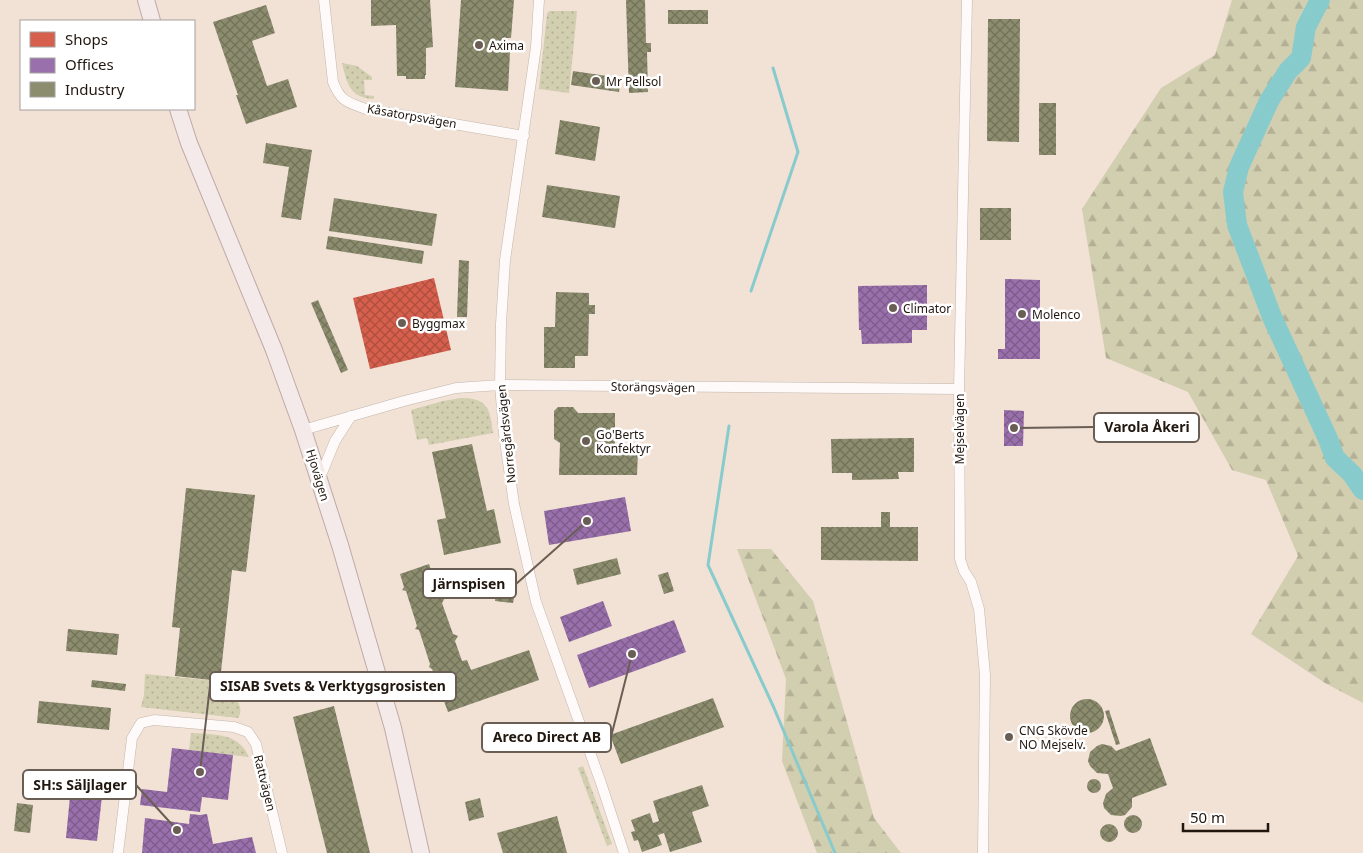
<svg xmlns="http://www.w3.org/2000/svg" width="1363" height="853" font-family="'Noto Sans',sans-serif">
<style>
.grass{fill:url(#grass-dots)}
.forest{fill:url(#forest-firs)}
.shops{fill:url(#shops-cross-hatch)}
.offices{fill:url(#offices-cross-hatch)}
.industry{fill:url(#industry-cross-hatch)}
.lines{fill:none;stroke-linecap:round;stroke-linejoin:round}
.stream{stroke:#88cbcc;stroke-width:3}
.river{stroke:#88cbcc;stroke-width:20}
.minor-casing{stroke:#c3b6ad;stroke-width:11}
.primary-casing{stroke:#bfa9a6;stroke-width:18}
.minor{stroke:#fdfaf9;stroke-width:10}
.primary{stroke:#f5eaea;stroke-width:16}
.poi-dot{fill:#6a5e54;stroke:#fff;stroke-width:2}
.labels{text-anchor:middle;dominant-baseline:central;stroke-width:5;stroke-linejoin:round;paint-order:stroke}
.poi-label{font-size:12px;fill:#21170f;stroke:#fff;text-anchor:start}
.street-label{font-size:12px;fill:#21170f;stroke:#fff}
.leader{fill:none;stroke:#6a5e54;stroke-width:2}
.callout-dot{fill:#6a5e54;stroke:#fff;stroke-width:2}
.callout{fill:#fff;stroke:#6a5e54;stroke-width:2}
.callout-label{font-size:14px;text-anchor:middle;font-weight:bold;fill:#21170f}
</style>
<defs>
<pattern id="grass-dots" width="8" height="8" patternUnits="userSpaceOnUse" patternTransform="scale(1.25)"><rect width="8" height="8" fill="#d2ceb0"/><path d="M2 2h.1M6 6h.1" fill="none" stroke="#b4b096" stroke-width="1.8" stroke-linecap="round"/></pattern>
<pattern id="forest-firs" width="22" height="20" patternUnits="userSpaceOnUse" patternTransform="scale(1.25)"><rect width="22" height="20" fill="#d2ceb0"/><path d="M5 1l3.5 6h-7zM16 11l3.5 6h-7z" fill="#b4b096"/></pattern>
<pattern id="shops-cross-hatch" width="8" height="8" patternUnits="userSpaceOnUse" patternTransform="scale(1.25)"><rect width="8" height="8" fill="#d6604d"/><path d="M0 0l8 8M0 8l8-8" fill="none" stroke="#ad4e3e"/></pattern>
<pattern id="offices-cross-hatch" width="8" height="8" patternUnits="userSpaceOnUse" patternTransform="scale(1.25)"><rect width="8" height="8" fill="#9970ab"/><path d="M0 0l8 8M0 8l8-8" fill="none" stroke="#7c5b8a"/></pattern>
<pattern id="industry-cross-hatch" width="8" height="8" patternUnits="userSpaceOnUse" patternTransform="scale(1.25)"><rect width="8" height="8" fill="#8c8c6e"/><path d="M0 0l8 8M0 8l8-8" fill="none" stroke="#727159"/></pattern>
</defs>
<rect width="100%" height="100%" fill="#f2e1d5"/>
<path class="grass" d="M549 11H577L569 93 539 89 547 14Z
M342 63 357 66 372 77V80H364L365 95 374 96V99C350 98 347 84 342 63Z
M461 398C488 398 490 409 493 433L429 445 427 438 417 440 411 410 443 401Z
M145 674 217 681C228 687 247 705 238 718L141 707 144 695Z
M191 733C215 735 238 732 249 757L189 750Z
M583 766 612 844 607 846 578 768Z"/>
<path class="forest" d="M1232 0H1363V703L1325 683 1251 634 1298 556 1266 480 1232 470 1188 392 1106 358 1082 209 1161 88 1215 55Z
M737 549H771L813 601 874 818 901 853H817L782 761 786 679Z"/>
<path class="shops" d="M434 278 451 350 370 369 353 298Z"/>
<path class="offices" d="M1005 279 1040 280V359H998V349H1005Z
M927 285V330H912V343L862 344 861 330H859L858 286Z
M1004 410 1024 411 1023 446H1004Z
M625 497 631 531 549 545 544 511Z
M603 601 612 626 569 642 560 617Z
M674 620 686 652 589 688 577 655Z
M172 748 233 755 228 800 202 797 200 812 140 805 142 789 167 792Z
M72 775 104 778 97 841 66 838Z
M190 814 200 815 207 814 213 844 252 837 256 853H142L145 818 189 824Z"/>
<path class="industry" d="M371 0H430L433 47 426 48V75H425V79H406V76H397L396 25 371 26Z
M461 0H514L511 38H502L501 51 510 52 508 91 455 87Z
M626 0H645L646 43H651V52H647L648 92 629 93Z
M266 5 275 33 252 41 267 86 288 79 297 107 246 124 236 95H238L213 22Z
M668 10H708V24H668Z
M988 19H1020L1019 142 987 141Z
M573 71 621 78 619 92 571 85Z
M1039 103H1056V155H1039Z
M560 120 600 127 595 161 555 154Z
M266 143 312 150 301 220 281 217 289 167 263 163Z
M547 185 620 196 615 228 542 217Z
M334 198 437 214 432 246 329 231Z
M980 208H1011V240H980Z
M328 236 424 251 422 264 326 249Z
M459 260 469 261 467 317H457Z
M556 292 589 293V305H595V314H589L588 356H575V368H544V327H555Z
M318 300 348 370 341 373 311 303Z
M558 407H573L578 413H615V452H638L637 475H559L560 443 554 439V411Z
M914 438V472H898L899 479 852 480V473H832L831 439Z
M472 444 487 511 494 509 501 543 444 555 437 520 446 518 432 452Z
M186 488 255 495 246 572 232 570 220 681 175 676 180 628 172 627Z
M881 512H890V527H918V561L821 560V527H881Z
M617 558 621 574 577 585 573 569Z
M429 564 440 596 445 598 442 603 453 634 458 636 455 641 462 661 467 660 471 670 529 650 539 680 448 712 441 693 436 691 439 687 432 669 429 667 430 664 419 630 415 629 417 626 406 591 402 590 404 587 400 574Z
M668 572 674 591 664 594 658 575Z
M497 583 506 584 505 593 515 594 513 603 495 601Z
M68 629 119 634 117 655 66 651Z
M92 680 126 684 125 691 91 687Z
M713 698 724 727 621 764 610 735Z
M1070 716a17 17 0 1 1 34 0a17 17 0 1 1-34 0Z
M39 701 111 708 109 730 37 723Z
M334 706 370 853H327L293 717Z
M1109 710 1120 744 1116 745 1105 711Z
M1150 738 1167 785 1132 798V807L1125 815 1121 816 1111 815 1104 808 1103 803 1106 794 1113 788 1108 774 1097 773 1090 766 1088 761 1090 752 1097 746 1102 744 1111 746 1116 751Z
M1087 786a7 7 0 1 1 14 0a7 7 0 1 1-14 0Z
M702 785 709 806 692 812 702 842 670 852 664 833 658 835 662 845 642 852 638 840 634 841 631 832 635 831 631 820 650 813 653 823 659 821 653 801Z
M480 798 484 817 469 821 465 802Z
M17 803 33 805 30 833 14 831Z
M1124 824a9 9 0 1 1 18 0a9 9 0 1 1-18 0Z
M557 816 567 853H503L497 833Z
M1100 833a9 9 0 1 1 18 0a9 9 0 1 1-18 0Z"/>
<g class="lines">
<path class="stream" d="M751 291 798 152 773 68
M729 426 708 565 774 708 835 853"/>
<path class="river" d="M1320 0 1306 27 1301 58 1288 71 1269 101 1239 167 1233 192 1237 225 1272 317 1328 439 1335 458 1352 474 1363 490"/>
<defs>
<path id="minor" d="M324 0 333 82C341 102 347 102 366 109L524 136
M539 0 536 47 505 260 501 324 500 385 504 434 514 504 536 602 601 783 624 853
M967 0 959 389 960 559 964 571 971 582 979 609 985 675 983 853
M303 430 404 401 456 388 500 385 959 389
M319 480 335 441 351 416
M118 853 132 738 141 723 154 720 234 727 248 732 256 744 282 853"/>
<path id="primary" d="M146 0 152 21
M178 109 189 143 274 350 303 430 340 545 393 728 421 853"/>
</defs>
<use href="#minor" class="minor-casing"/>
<use href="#primary" class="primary-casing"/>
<use href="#minor" class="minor"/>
<use href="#primary" class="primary"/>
</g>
<g class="poi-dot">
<circle cx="479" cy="45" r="5"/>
<circle cx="596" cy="81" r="5"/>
<circle cx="893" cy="308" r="5"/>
<circle cx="1022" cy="314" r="5"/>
<circle cx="402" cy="323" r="5"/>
<circle cx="586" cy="441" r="5"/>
<circle cx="1009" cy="737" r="5"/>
</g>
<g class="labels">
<g class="poi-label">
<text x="489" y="45">Axima</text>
<text x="606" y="81">Mr Pellsol</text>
<text x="903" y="308">Climator</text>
<text x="1032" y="314">Molenco</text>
<text x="412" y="323">Byggmax</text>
<text x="596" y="434">Go'Berts<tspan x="596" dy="14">Konfektyr</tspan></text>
<text x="1019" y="730">CNG Skövde<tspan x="1019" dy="14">NO Mejselv.</tspan></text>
</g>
<g class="street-label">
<text transform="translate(412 116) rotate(10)">Kåsatorpsvägen</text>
<text transform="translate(653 387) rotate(1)">Storängsvägen</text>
<text transform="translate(959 429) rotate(-90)">Mejselvägen</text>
<text transform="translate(506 434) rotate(-96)">Norregårdsvägen</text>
<text transform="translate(318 475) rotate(73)">Hjovägen</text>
<text transform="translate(265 783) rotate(76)">Rattvägen</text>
</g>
</g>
<path class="leader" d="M1014 428L1094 427M587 521L516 584M200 772L210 686M632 654L611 737M177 830L136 785"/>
<g class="callout-dot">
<circle cx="1014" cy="428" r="5"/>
<circle cx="587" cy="521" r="5"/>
<circle cx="200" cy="772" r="5"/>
<circle cx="632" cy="654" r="5"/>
<circle cx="177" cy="830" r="5"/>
</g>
<g class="callout">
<rect x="1094" y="413" width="105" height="29" rx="5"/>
<rect x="423" y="569" width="93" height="29" rx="5"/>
<rect x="210" y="672" width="246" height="29" rx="5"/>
<rect x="482" y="723" width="129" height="29" rx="5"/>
<rect x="23" y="770" width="113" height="29" rx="5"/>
</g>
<g class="callout-label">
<text x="1147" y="432">Varola Åkeri</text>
<text x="469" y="589">Järnspisen</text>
<text x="333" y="691">SISAB Svets &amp; Verktygsgrosisten</text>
<text x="547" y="742">Areco Direct AB</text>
<text x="80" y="790">SH:s Säljlager</text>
</g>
<rect x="20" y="20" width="175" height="90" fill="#ffffff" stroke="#a6a29f"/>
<rect x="30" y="32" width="25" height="15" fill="#d6604d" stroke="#a6a29f"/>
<text x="65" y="45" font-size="15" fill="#21170f">Shops</text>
<rect x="30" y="58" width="25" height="15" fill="#9970ab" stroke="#a6a29f"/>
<text x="65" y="70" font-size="15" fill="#21170f">Offices</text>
<rect x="30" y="82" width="25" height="15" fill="#8c8c6e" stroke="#a6a29f"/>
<text x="65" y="95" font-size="15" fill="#21170f">Industry</text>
<path d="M1183 823v8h85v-8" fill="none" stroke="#21170f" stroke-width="2.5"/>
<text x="1190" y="823" font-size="15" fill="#21170f" stroke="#ffffff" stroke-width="4" paint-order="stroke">50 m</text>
</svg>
